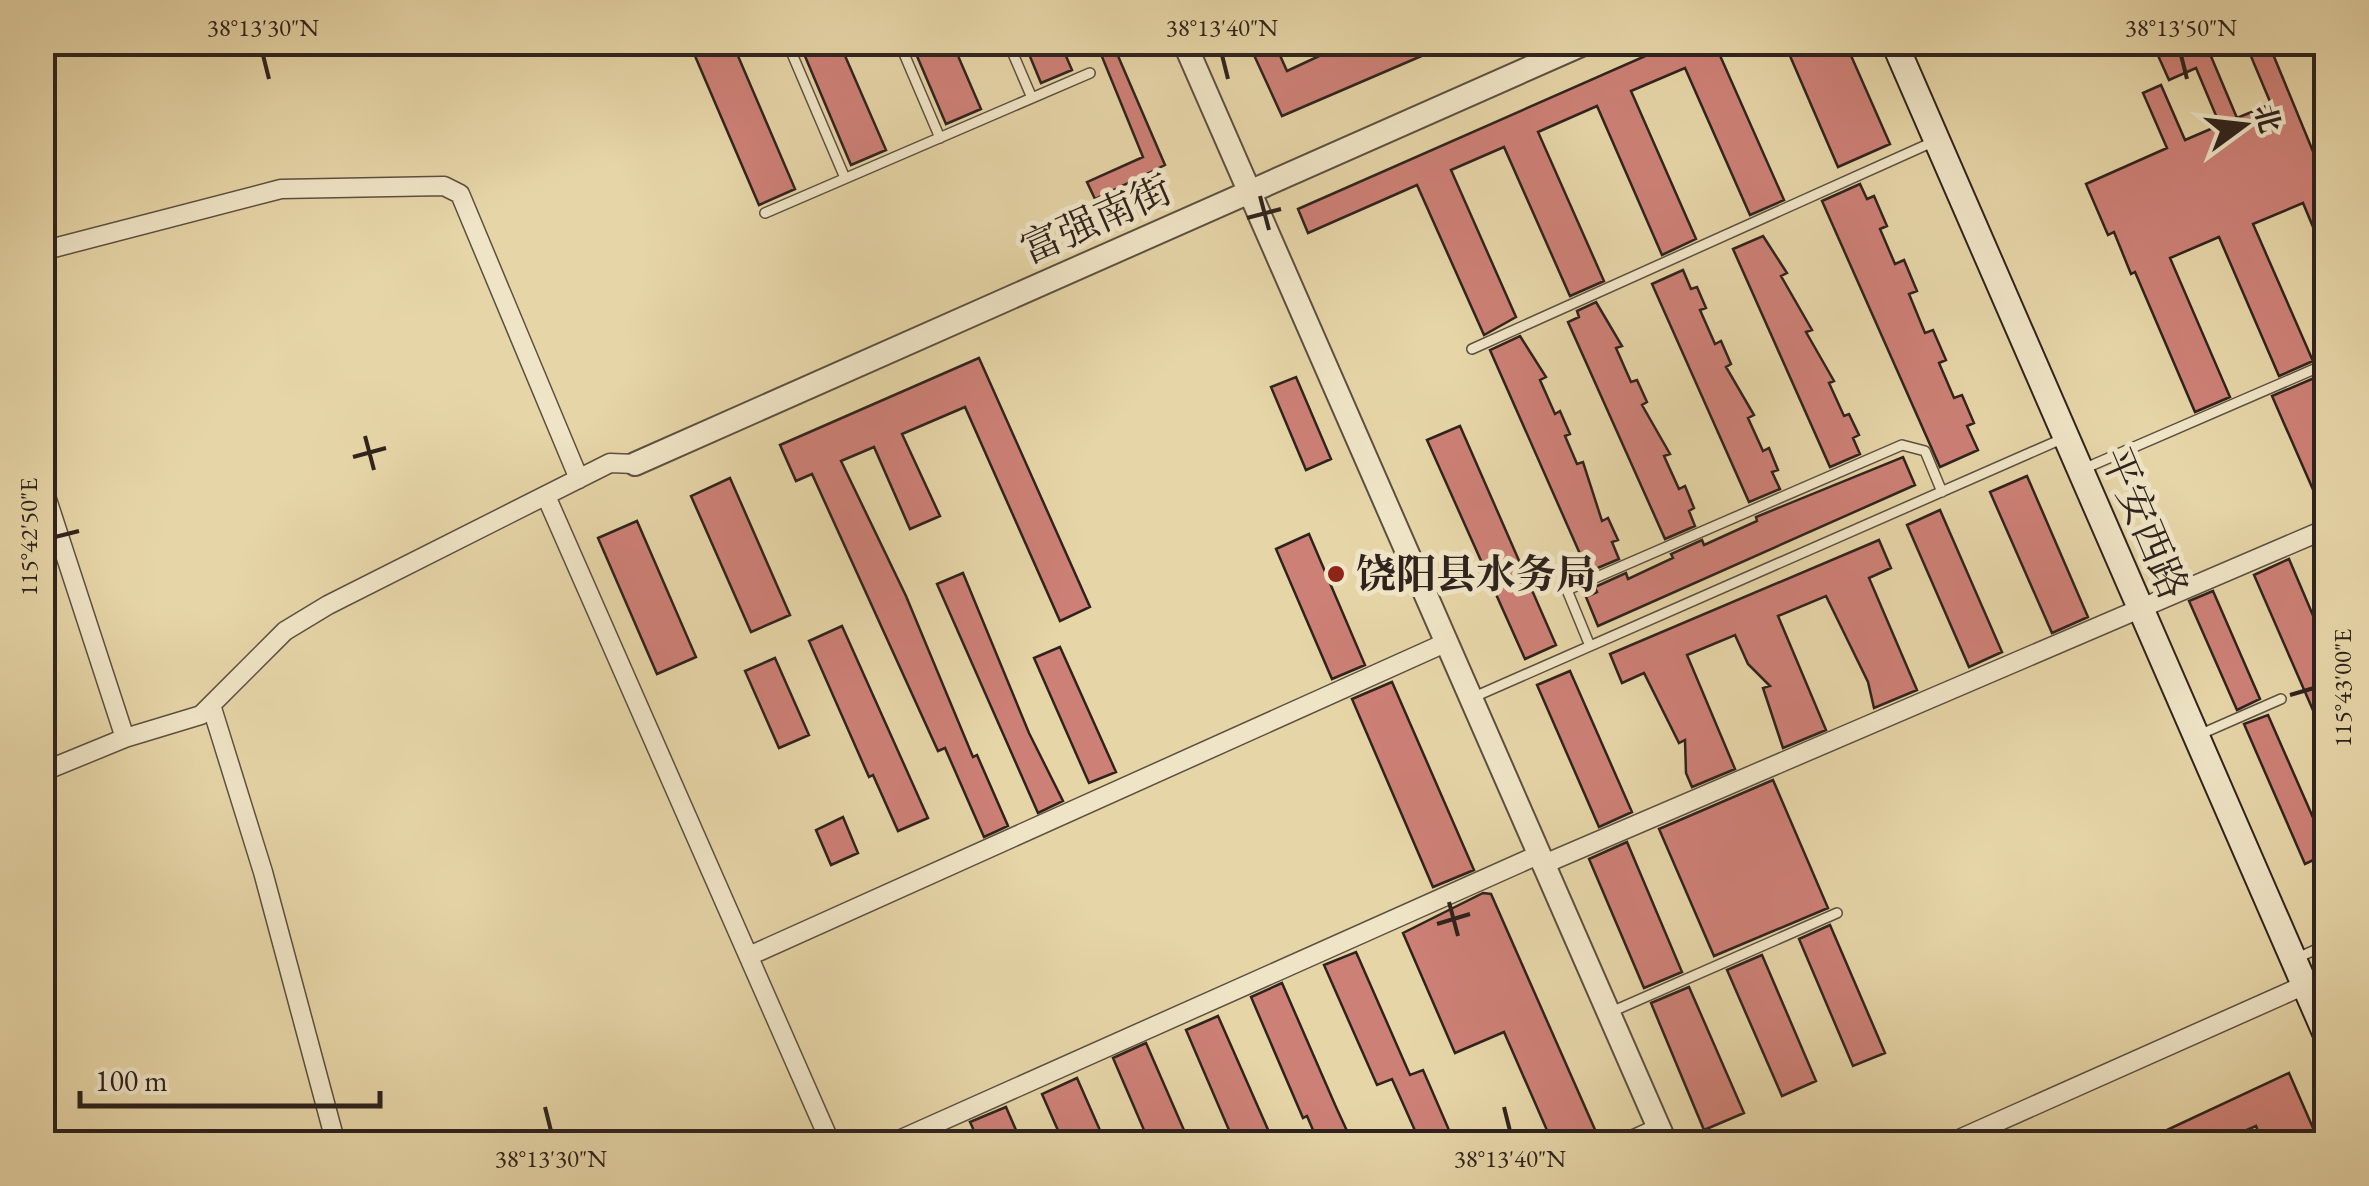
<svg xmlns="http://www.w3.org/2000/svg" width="2369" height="1186" font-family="'EB Garamond','Noto Serif SC',serif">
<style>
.building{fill:#cd8076;stroke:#2f231d;stroke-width:2.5}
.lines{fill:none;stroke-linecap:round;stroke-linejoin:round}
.service-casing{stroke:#5d5040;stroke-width:12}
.minor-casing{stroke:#5d5040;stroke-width:21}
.tertiary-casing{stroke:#5d5040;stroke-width:26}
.secondary-casing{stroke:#2f231d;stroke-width:29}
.service{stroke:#efe4c6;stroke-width:9}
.minor{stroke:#efe4c6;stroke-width:18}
.tertiary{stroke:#efe4c6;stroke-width:22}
.secondary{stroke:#efe4c6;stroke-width:25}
.ticks{fill:none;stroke:#2f231d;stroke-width:4}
.poi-dot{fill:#8f2418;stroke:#efe4c6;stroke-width:4}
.labels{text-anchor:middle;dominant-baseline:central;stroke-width:10;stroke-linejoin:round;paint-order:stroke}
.street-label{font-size:40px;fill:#2f231d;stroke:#efe4c6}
.poi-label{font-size:40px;font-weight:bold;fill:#2f231d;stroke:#efe4c6;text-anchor:start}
.neatline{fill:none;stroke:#2f231d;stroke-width:4}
.ticks-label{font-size:25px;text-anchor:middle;fill:#2f231d}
</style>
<rect width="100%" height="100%" fill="#e6d5a7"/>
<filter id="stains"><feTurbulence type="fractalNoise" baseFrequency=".002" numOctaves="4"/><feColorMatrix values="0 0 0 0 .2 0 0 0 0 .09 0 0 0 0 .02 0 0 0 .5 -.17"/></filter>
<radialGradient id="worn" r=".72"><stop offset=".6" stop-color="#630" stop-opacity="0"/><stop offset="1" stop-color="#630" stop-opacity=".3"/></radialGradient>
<path class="building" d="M689 42H732L795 189 759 205Z
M799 42H839L886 150 851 165Z
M911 42H952L981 109 946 124Z
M1024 42H1060L1072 70 1041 83Z
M1096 42H1112L1165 165 1095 199 1087 182 1143 157Z
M1248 42H1274L1287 71 1345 44 1350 55 1379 42H1454L1282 116Z
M1677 42H1714L1784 200 1750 215 1685 68 1631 91 1696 239 1662 255 1597 106 1538 132 1604 281 1570 296 1504 147 1451 170 1516 317 1484 335 1417 185 1308 233 1298 209Z
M1784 42H1845L1890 144 1838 167Z
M2152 42H2205L2237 118 2271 104 2245 42H2268L2326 183V258L2303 203 2253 224 2313 361 2279 376 2219 237 2170 258 2230 397 2195 412 2135 272 2131 274 2114 232 2108 235 2086 184 2167 148 2143 93 2161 85 2185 140 2220 125 2196 68 2169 80Z
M1860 184 1867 199 1874 196 1887 226 1880 229 1895 264 1904 260 1917 291 1909 294 1925 333 1933 330 1946 360 1939 363 1954 398 1962 395 1974 423 1967 426 1978 450 1940 467 1822 201Z
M1763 236 1787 273 1781 276 1812 330 1806 332 1834 381 1829 383 1844 416 1849 414 1859 435 1853 438 1860 454 1830 467 1733 249Z
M1683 270 1691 289 1697 287 1706 308 1700 310 1715 344 1721 341 1731 364 1726 367 1754 415 1748 418 1763 451 1769 448 1778 470 1772 472 1780 489 1749 502 1652 284Z
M1596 302 1622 346 1616 348 1631 382 1637 380 1647 402 1642 405 1670 454 1664 456 1679 489 1685 486 1694 508 1689 511 1695 526 1665 539 1568 322 1579 317 1577 311Z
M1520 336 1546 377 1540 380 1555 414 1560 411 1570 434 1565 436 1577 464 1583 462 1602 521 1608 518 1618 540 1612 542 1619 559 1588 572 1490 350Z
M979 358 1090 607 1060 621 965 407 902 434 940 516 910 529 874 447 841 461 906 596 973 757 977 755 1008 826 984 837 945 748 938 751 812 474 796 481 780 445Z
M2326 373V517H2325L2272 396Z
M1296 377 1331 459 1306 470 1271 387Z
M1460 426 1556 645 1525 659 1427 440Z
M1903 457 1915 485 1598 626 1586 597 1597 592 1595 587 1626 573 1628 579 1673 558 1671 554 1702 540 1704 545 1757 521 1756 517Z
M2027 476 2088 617 2052 633 1990 492Z
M730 478 790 615 751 632 691 496Z
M1940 510 2002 652 1969 667 1907 525Z
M637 521 696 657 657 674 598 538Z
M1309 534 1365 665 1332 679 1276 549Z
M1879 540 1891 568 1869 578 1917 690 1874 708 1868 682 1826 596 1778 616 1826 730 1783 748 1763 688 1770 686 1748 664 1735 635 1687 655 1735 769 1692 787 1686 773 1685 740 1679 743 1644 673 1622 683 1610 654Z
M2289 559 2326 646V740L2254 575Z
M963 573 1029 733 1063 801 1038 813 937 584Z
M2213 591 2260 699 2237 710 2189 601Z
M842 626 928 818 898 831 873 775 869 777 809 641Z
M1060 647 1116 772 1089 783 1034 658Z
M775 658 809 735 779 748 745 671Z
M1570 671 1632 812 1599 827 1537 685Z
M1392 682 1474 870 1433 887 1352 699Z
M2268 715 2315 822 2326 817V854L2305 864 2244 724Z
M1773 780 1828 908 1714 956 1659 829Z
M843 817 858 853 831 865 816 830Z
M1627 842 1682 972 1644 988 1589 859Z
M1483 893 1491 894 1596 1132 1570 1144H1553L1504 1032 1455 1053 1403 933Z
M1830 925 1885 1053 1853 1066 1799 939Z
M1356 952 1410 1075 1423 1070 1455 1144H1421L1392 1079 1377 1085 1324 965Z
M1762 955 1816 1081 1782 1096 1727 970Z
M1282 983 1336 1107 1353 1144H1319L1307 1116 1303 1118 1251 997Z
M1689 987 1744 1113 1704 1130 1651 1003Z
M1218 1016 1269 1132 1243 1144H1235L1186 1030Z
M1146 1043 1190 1144H1150L1113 1058Z
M2289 1073 2320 1144H2263L2256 1126 2214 1144H2137Z
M1077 1078 1106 1144H1064L1042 1094Z
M1006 1107 1022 1144H980L970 1122Z"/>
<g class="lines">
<defs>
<path id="service" d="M787 42 845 178
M899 42 940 138
M1008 42 1032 98
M765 213 1090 73
M1472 349 1935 141
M2081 470 2326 364
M1590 646 1567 590 1902 445 1925 451 1942 492
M1474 697 2064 438
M2201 734 2281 699
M2297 958 2326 945
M1611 1012 1837 913
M1612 1144 1654 1125"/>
<path id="minor" d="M42 251 281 189 444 186 460 194 579 479
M42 484 125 738
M546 496 831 1144
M212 708 263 872 336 1144
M42 772 125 738 201 715 285 631 328 605 610 463 635 464
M1542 865 2326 529
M749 956 1445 643
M42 1125 48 1144
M890 1144 1538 855
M1948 1144 2305 985"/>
<path id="tertiary" d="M1184 42 1666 1144
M635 464 1588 42"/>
<path id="secondary" d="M1894 42 2326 1034"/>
</defs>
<use href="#service" class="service-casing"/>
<use href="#minor" class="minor-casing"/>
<use href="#tertiary" class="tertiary-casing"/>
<use href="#secondary" class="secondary-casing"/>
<use href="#service" class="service"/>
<use href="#minor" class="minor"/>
<use href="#tertiary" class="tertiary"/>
<use href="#secondary" class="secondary"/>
</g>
<path class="ticks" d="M263 55 269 79M1222 55 1228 79M2181 55 2187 79M1260 196 1269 230M1247 218 1281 209M365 436 374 470M353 457 386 448M55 537 79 531M2290 695 2314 688M1449 902 1458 936M1437 924 1470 914M545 1107 551 1131M1504 1107 1510 1131"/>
<circle class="poi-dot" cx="1336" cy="574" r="10"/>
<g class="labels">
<g class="street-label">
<text transform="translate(1096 219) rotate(-24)">富强南街</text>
<text transform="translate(2145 523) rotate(67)">平安西路</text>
</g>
<g class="poi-label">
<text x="1356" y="574">饶阳县水务局</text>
</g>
</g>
<rect width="2369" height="1186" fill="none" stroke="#e6d5a7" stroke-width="110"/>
<g transform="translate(2244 125) rotate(75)" stroke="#efe4c6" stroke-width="8" paint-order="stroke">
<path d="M0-8L18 38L0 25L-18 38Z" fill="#2f231d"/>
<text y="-15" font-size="28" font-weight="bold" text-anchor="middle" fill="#2f231d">北</text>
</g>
<path d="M80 1091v15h300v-15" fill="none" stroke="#2f231d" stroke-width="5"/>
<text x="95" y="1091" font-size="30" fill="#2f231d" stroke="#efe4c6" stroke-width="8" paint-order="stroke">100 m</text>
<rect x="55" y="55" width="2259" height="1076" class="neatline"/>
<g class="ticks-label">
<text x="263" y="36">38°13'30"N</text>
<text x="1222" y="36">38°13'40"N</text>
<text x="2181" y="36">38°13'50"N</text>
<text transform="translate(28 537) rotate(-90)" y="9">115°42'50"E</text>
<text transform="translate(2342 688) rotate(-90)" y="9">115°43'00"E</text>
<text x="551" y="1167">38°13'30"N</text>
<text x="1510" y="1167">38°13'40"N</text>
</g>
<rect width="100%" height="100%" filter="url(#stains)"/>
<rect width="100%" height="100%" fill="url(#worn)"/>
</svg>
